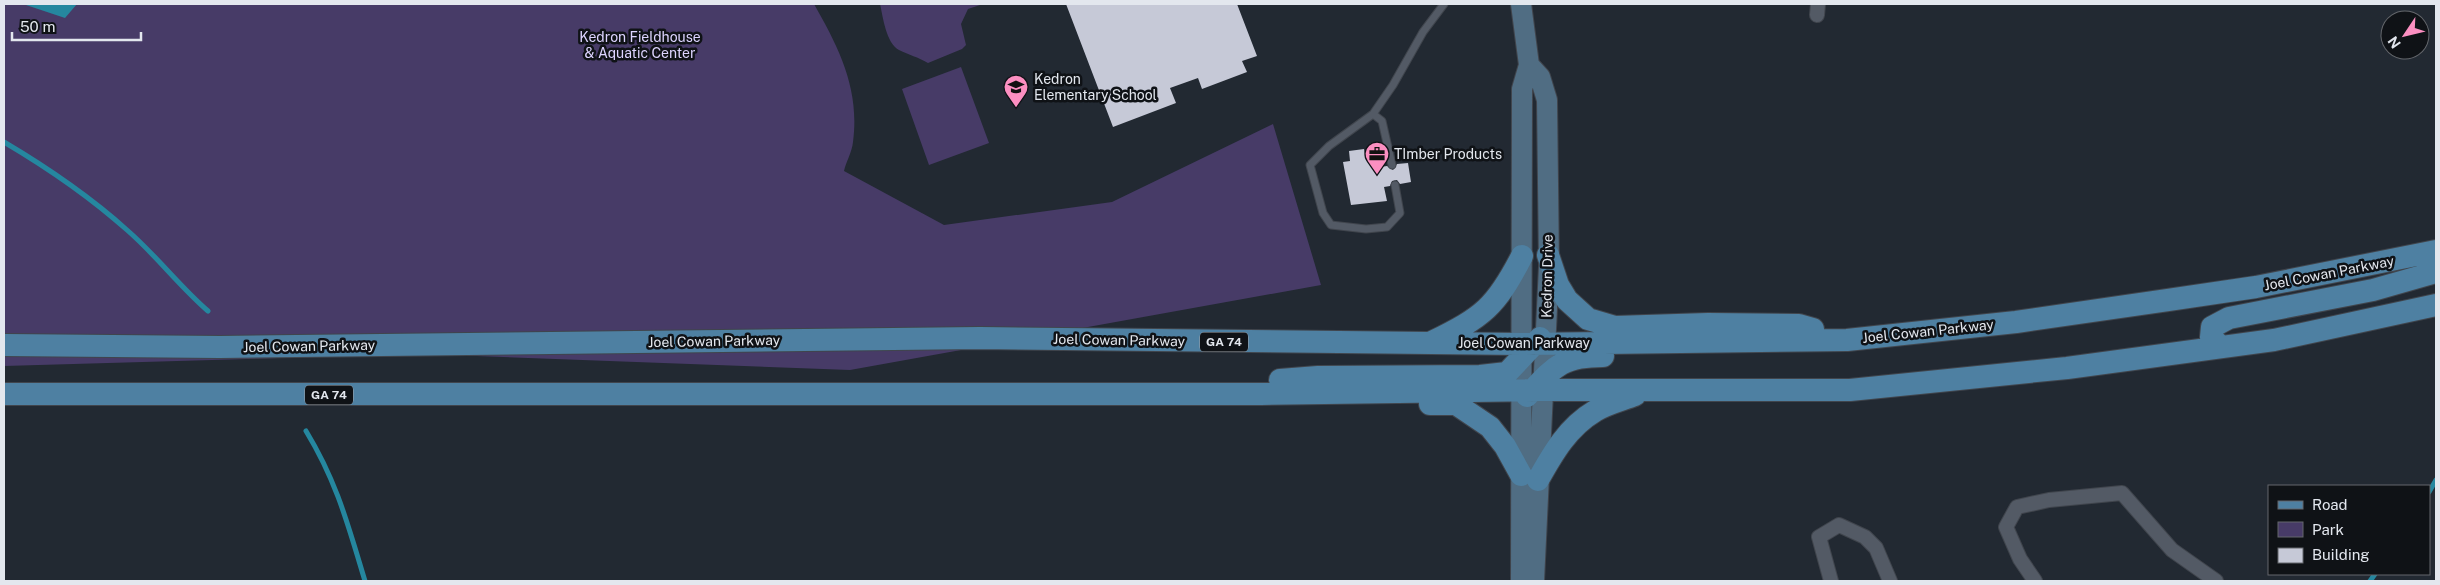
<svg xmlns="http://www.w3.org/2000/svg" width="2440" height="585" font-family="'Public Sans',sans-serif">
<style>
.green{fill:#473b67}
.water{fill:#25879f}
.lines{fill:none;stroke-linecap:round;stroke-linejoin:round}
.stream{stroke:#25879f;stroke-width:5}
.building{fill:#c6c9d7}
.lane-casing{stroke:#40454d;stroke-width:9}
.street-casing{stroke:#40454d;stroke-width:16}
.secondary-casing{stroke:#40454d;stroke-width:22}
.primary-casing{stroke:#40454d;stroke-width:24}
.lane{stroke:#535a65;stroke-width:7}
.street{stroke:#535a65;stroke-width:14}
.secondary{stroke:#506d83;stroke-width:20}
.primary{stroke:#4e80a2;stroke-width:22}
.labels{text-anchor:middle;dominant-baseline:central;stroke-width:5;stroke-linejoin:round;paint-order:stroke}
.shield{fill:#0f1216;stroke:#a3a7ad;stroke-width:1}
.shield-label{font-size:12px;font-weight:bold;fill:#e3e7ee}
.park-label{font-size:14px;fill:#ddd4ff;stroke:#0f1216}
.poi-label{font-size:14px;fill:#e3e7ee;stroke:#0f1216;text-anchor:start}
.street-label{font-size:14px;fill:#e3e7ee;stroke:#0f1216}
</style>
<rect width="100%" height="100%" fill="#222932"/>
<path class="green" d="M4 4H814C839 48 860 89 853 142 852 152 846 162 844 171L944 225 1112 202 1273 124 1321 285 850 370 423 354 4 366Z
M880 4H983L968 9 961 24 966 45 962 49 928 63C918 57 909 55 899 50 886 43 883 17 880 4Z
M961 67 989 143 929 165 902 89Z"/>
<path class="water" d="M23 4H77L65 18Z"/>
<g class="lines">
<path class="stream" d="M4 142C48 168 89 196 127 230 156 255 179 286 208 311
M306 431C337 482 348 525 365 581
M2429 492 2436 480
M2370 581 2375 574"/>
</g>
<path class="building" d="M1066 4H1237L1257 56 1242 61 1247 72 1202 89 1198 78 1170 88 1176 103 1113 127Z
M1364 149 1366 159 1379 157 1380 167 1387 166 1393 170 1397 164 1408 163 1411 182 1400 184 1397 180 1392 181 1390 186 1384 187 1387 201 1351 205 1343 162 1350 161 1349 151Z"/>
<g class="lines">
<defs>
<path id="lane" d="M1373 114 1382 121 1392 165
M1395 185 1400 213 1387 227 1366 229 1331 225 1323 213 1310 165 1329 146 1373 114 1393 85 1423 32 1444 4"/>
<path id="street" d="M1817 15 1818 4
M1831 581 1819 537 1839 525 1865 537 1876 548 1890 581
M2035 581 2020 559 2006 527 2017 507 2049 500 2122 493 2172 550 2216 581"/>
<path id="secondary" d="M1521 4 1529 65 1522 89 1521 581
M1529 65 1540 77 1547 100 1549 266 1534 581"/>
<path id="primary" d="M1548 255 1558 285 1567 300 1588 319 1615 327 1708 324 1799 325 1813 329
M1432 342C1483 317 1496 307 1522 256
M4 345 220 347 980 338 1522 344 1847 340 2016 322 2168 300 2256 287 2436 251
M2221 347 2211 337 2212 327 2229 318 2373 290 2436 272
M1280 380 1318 377 1480 376 1507 373 1540 338
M4 394H1261L1542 390H1850L2067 368 2274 340 2436 305
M1527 396C1554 367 1561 356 1603 356
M1430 404H1456L1490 427 1505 446 1521 475
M1538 480C1553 453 1568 427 1595 411 1606 404 1622 400 1635 395"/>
</defs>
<use href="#lane" class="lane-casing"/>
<use href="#street" class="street-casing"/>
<use href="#secondary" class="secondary-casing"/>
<use href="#primary" class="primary-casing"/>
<use href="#lane" class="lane"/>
<use href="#street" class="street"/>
<use href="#secondary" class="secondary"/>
<use href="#primary" class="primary"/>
</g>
<defs>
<symbol id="school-pin" viewBox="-11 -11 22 30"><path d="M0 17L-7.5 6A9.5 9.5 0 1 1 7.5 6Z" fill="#fc8fc1" stroke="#0f1216"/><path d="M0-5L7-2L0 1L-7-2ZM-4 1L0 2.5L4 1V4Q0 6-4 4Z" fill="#111"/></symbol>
<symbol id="office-pin" viewBox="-11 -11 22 30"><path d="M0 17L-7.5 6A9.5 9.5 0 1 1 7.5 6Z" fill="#fc8fc1" stroke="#0f1216"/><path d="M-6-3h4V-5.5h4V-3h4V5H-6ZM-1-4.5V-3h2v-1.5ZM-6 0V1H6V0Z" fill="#111"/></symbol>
</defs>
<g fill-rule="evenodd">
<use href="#school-pin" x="1002" y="73" width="28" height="38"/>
<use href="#office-pin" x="1363" y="140" width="28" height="38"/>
</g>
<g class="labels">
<g class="shield">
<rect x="1200" y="332.5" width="48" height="19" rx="4"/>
<rect x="305" y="385.5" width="48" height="19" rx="4"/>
</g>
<g class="shield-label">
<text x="1224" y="342">GA 74</text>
<text x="329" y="395">GA 74</text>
</g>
<g class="park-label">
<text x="640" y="37">Kedron Fieldhouse<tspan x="640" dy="16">&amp; Aquatic Center</tspan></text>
</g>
<g class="poi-label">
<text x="1034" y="79">Kedron<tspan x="1034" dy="16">Elementary School</tspan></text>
<text x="1394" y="154">TImber Products</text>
</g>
<g class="street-label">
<text transform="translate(2329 273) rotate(-11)">Joel Cowan Parkway</text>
<text transform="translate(1547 276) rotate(-89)">Kedron Drive</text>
<text transform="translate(1928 331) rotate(-6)">Joel Cowan Parkway</text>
<text transform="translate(1119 340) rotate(1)">Joel Cowan Parkway</text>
<text transform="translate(714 341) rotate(-1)">Joel Cowan Parkway</text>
<text x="1524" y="343">Joel Cowan Parkway</text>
<text transform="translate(309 346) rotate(-1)">Joel Cowan Parkway</text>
</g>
</g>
<rect width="2440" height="585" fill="none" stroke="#e3e7ee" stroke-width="10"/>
<rect x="2268" y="485" width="162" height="90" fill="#0f1216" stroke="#64676c"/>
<rect x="2278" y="501" width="25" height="8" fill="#4e80a2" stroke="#64676c"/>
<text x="2312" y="510" font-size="15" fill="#e3e7ee">Road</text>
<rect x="2278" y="522" width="25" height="15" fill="#473b67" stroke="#64676c"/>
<text x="2312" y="535" font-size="15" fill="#e3e7ee">Park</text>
<rect x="2278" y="548" width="25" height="15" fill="#c6c9d7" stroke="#64676c"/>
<text x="2312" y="560" font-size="15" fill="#e3e7ee">Building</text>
<g transform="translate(2405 35) rotate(235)"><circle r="24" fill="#0f1216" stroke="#64676c"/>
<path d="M0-4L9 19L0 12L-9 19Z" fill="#fc8fc1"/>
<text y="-8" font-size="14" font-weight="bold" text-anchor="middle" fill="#e3e7ee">N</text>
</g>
<path d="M12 32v8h129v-8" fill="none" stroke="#e3e7ee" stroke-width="2.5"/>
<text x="20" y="32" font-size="15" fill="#e3e7ee" stroke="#0f1216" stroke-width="4" paint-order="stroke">50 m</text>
</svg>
